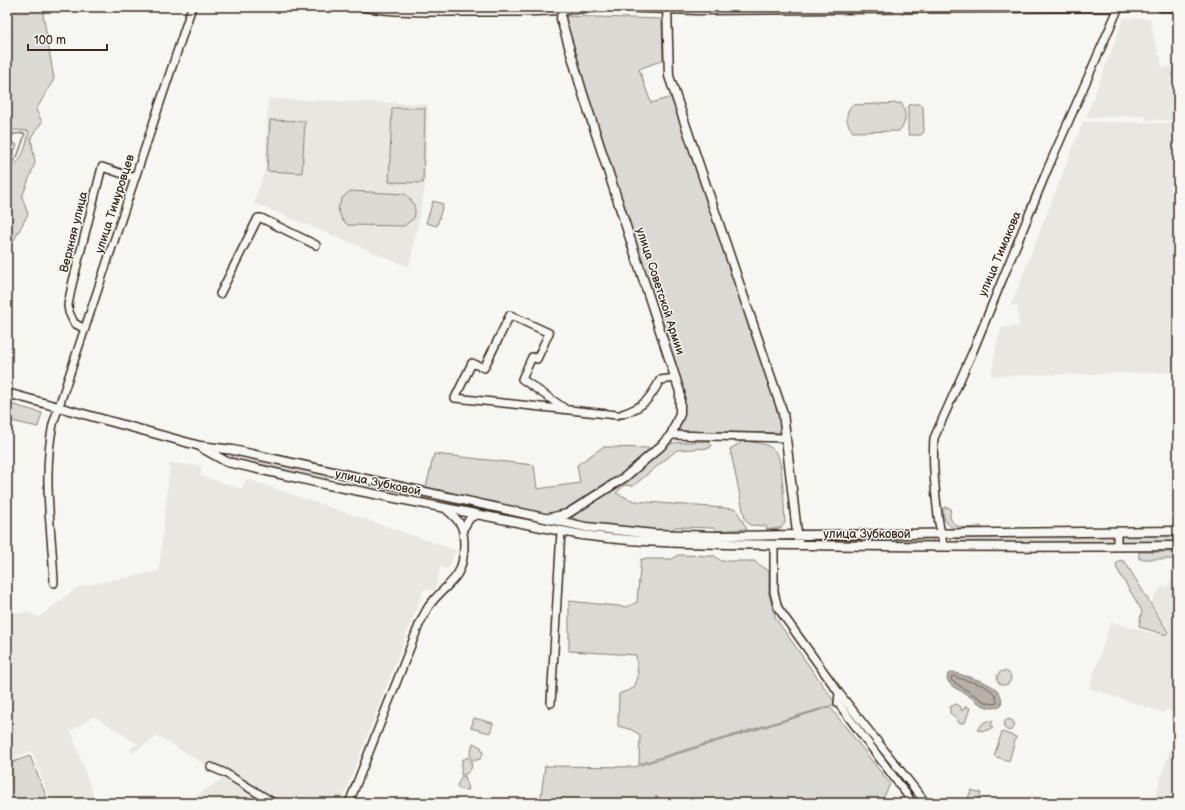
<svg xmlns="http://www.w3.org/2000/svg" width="1185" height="810" font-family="'Balsamiq Sans',sans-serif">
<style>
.built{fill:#e8e7e2}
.green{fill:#dad9d3;stroke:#8a8278}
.water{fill:#b6b0a9;stroke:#857a71}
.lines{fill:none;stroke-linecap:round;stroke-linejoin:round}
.shore{stroke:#6c6056;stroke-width:1}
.stream{stroke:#857a71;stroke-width:1.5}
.minor-casing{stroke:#3b2a1e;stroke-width:10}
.major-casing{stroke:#3b2a1e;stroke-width:11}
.minor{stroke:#f6f6f2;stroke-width:7}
.major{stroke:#f6f6f2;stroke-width:8}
.labels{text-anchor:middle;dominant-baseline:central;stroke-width:3;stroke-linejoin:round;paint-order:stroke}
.street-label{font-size:12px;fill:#3b2a1e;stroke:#f6f6f2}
</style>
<rect width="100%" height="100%" fill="#f6f6f2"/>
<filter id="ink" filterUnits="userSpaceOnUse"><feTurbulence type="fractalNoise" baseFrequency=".025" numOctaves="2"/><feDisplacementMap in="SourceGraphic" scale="8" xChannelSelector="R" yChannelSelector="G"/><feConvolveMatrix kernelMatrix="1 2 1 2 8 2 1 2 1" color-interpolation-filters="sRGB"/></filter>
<g filter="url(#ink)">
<path class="built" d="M1124 18 1151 19 1153 34 1159 56H1161V67H1178V120H1145V116L1086 117Z
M268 99 428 104 425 188 409 267 254 203 265 169Z
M1083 122 1178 123V372L991 376 998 338 1003 327H1019L1018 307 1011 305Z
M170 463 202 466 201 476 242 489 246 479 456 550 448 569 440 567 435 590 424 589 341 803H268L158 736 133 753 130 749 138 744 94 716 71 731 96 803H51L32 751 7 760V614L28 612 39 617 78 587 159 571Z
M1177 568 1178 714 1165 709 1164 713 1089 688 1111 622 1166 637 1170 633 1151 602 1162 586 1167 588Z
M1178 724V803H1153Z
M224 779 263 803H184L219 781Z"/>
<path class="green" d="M12 7H46L43 14 54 79 36 110 42 122 31 137 35 163 22 197 28 214 7 253V168C23 164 26 145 29 131L15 130 7 136V85L10 66 7 33 12 35 7 19Z
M564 16 662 19 663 60 639 69 651 103 672 97 781 416V433L677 431 684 415V392L564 20Z
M901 103C907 112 907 123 899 131L853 132C846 123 844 114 852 105Z
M921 104 923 106 924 132 921 135H909L908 130V107L911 104Z
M392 108H425L423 183 389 182Z
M270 120 305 121 302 173 267 171Z
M12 142 17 145 10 162H7V145Z
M350 191 405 194C413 201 417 207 414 218L404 226 348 225 342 220 338 209 342 198Z
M433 201 443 204 437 226 426 223Z
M7 403 42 413 38 427 7 420Z
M708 441 712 445 710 448 677 450 633 486 625 485 616 493 634 501 736 509 747 529 717 531 713 528 676 527 668 531 582 523 570 516 628 480 672 443Z
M743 441C754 442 771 443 777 454 783 464 784 509 785 523L781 528 767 530 766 526 750 525 745 519 730 449Z
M603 447 652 448 623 473 566 509 545 515 426 487 434 454 534 465 537 489 580 483 577 465Z
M237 454 325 473 327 477 323 481 232 458V455Z
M422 497H426L545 522 542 524 422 500Z
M944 507 950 508C951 511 950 514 950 517 954 531 973 528 981 526L982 528C966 535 938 529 944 507Z
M1178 534V544L1120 543V536L1123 535Z
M1112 535 1114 537V542L1112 544 958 543 957 540 960 536Z
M933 537 935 538 932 542 929 543 818 541 820 539Z
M1139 552H1178V559H1139Z
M678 555 715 556 721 561H754L769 571V594L776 619 836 704 639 764 640 735 632 730 618 726 619 694 634 688 638 677 636 655 569 651V601L627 607 637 602 641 559H672Z
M1120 560 1125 562 1168 632 1166 635 1140 627 1139 625 1142 611 1117 569 1116 564Z
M997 678a7 7 0 1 1 14 0a7 7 0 1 1-14 0Z
M956 704 960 706 962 711 966 706 970 708 965 723H959L955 717 950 713V707Z
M830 707 890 784 884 797 877 802 540 803 545 766 634 767Z
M474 718 493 723 490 733 471 728Z
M1003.5 725a5.5 5.5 0 1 1 11 0a5.5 5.5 0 1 1-11 0Z
M987 721H993L991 725 993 728 984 731 977 730 983 723Z
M1002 732 1016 737 1009 761 994 756Z
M473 743 481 747 483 754 480 759 473 761 470 755Z
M30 756 49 803H7V764Z
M468 757 472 762 471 769 466 774 461 775 462 760Z
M465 776 468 790 459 789 457 786 461 777Z
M971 790 981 793 978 803H968L967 801Z"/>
<path class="water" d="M954 672C965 678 1007 682 1001 705 991 713 978 703 969 696 962 690 951 689 947 679L948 674Z"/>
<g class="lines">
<path class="shore" d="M954 676C966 683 996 682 997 703L994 704 985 702 952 681 951 678Z"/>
<path class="stream" d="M7 12V7
M7 140 14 134 23 133 25 134 18 155 10 165H7"/>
<defs>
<path id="minor" d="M361 7C398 13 435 12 472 12 502 12 532 13 561 10
M220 294 258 218H261L316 245
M85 329 74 323 69 312 68 305 72 285 102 167 135 178
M564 408 522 379 532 357 537 359 549 333 510 315 484 368 472 363 455 398 617 415
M622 414C644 407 650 399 660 380L676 378
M671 435 786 438
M463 529 470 518 477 515
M1117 532V546
M774 545V592L778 608 839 693 926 803
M943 546C942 535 939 526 938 516 935 491 932 463 934 438L973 351 1048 168 1119 7
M54 583C52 529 42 478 53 424L192 7
M839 693 838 703 908 796 911 803
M551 703 561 531
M211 767 225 773 274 803
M349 803 419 625C422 619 425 612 429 606 446 582 463 582 464 547 464 527 462 523 447 510"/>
<path id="major" d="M616 7 697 10 1137 7
M667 7 669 76 783 413 798 541
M1161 7H1178
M561 10 602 7
M7 393 200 446 233 450 586 527 654 534 715 536 1178 531
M202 448 227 462 324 484 582 535C657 545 733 544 809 545 932 547 1055 547 1178 546
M549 518 567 514 625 477 661 446 671 435 680 414V392L582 91 561 19 562 7"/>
</defs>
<use href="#minor" class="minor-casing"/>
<use href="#major" class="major-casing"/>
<use href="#minor" class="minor"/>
<use href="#major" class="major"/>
</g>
</g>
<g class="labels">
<g class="street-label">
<text transform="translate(115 204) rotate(-72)">улица Тимуровцев</text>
<text transform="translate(74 232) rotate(-76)">Верхняя улица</text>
<text transform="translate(1000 254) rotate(-67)">улица Тимакова</text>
<text transform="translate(660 291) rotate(72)">улица Советской Армии</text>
<text transform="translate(378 483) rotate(12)">улица Зубковой</text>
<text x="867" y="534">улица Зубковой</text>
</g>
</g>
<rect width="1185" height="810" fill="none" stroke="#f6f6f2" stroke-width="24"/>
<rect x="12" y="12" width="1161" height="786" fill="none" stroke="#3b2a1e" stroke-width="1.5" filter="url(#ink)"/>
<path d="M28 44v6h79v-6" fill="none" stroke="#3b2a1e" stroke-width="2"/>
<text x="34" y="44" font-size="12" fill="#3b2a1e" stroke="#f6f6f2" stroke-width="3" paint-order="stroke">100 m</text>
</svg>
